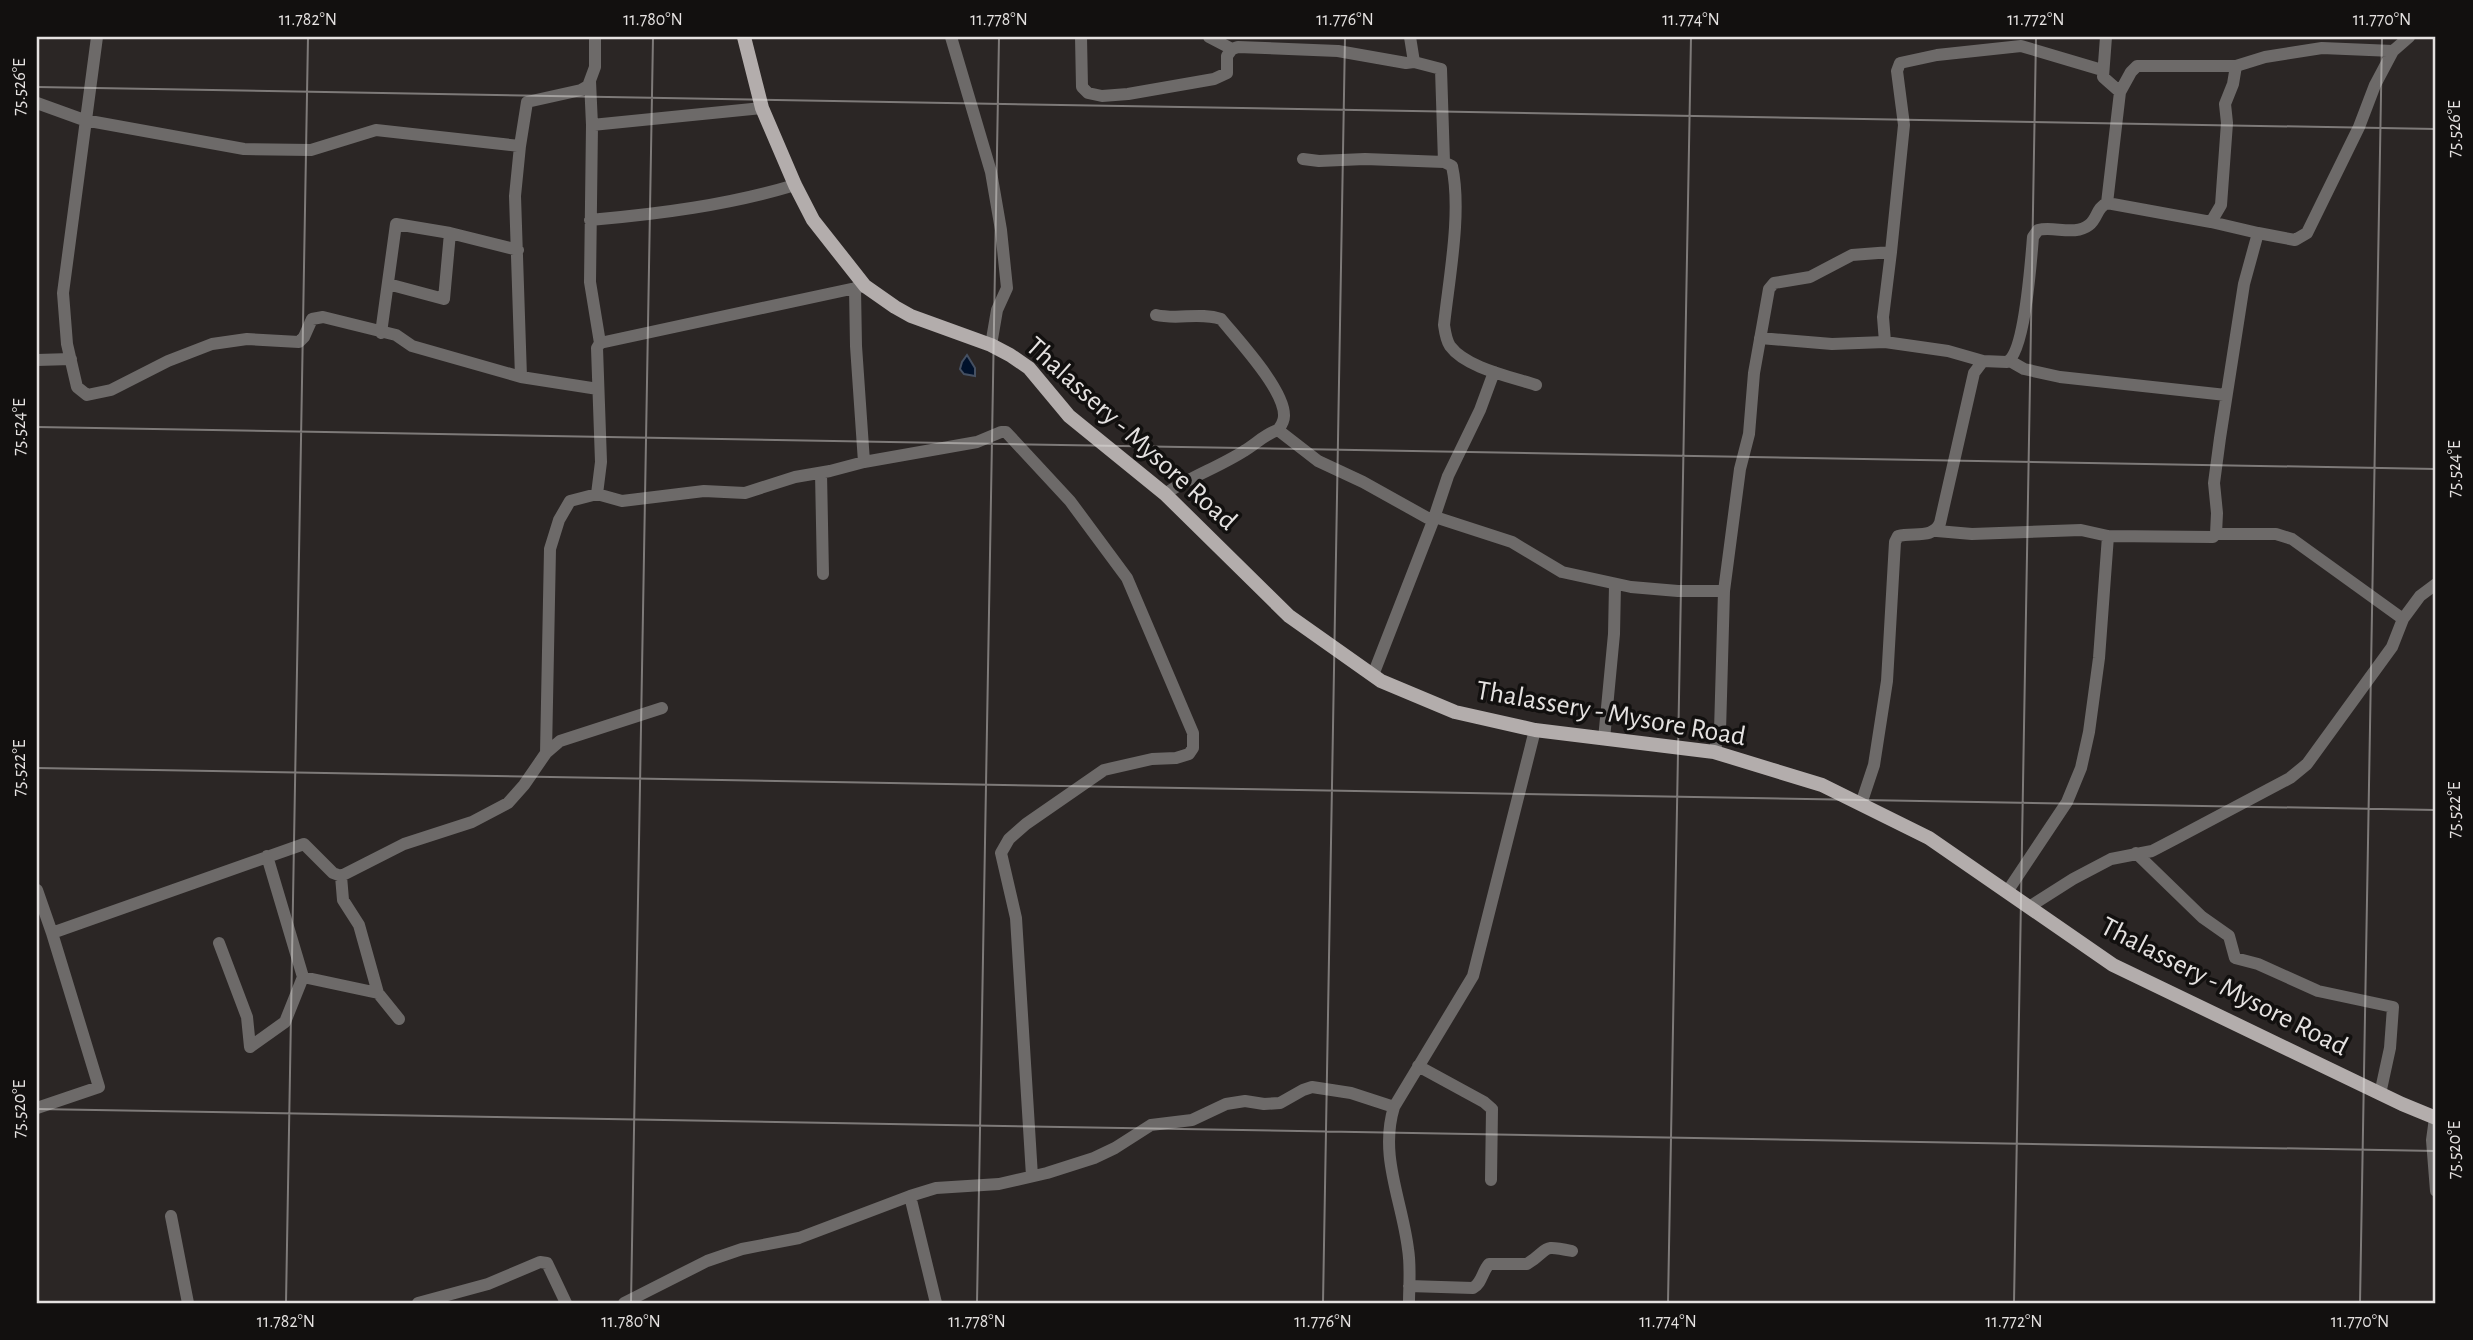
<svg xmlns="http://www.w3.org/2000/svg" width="2473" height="1340" font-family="'Alegreya Sans',sans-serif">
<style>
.water{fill:#00112b;stroke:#455062;stroke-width:2}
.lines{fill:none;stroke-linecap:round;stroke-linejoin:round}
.minor{stroke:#6d6a69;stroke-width:12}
.major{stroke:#b3adac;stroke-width:14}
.ticks{fill:none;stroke:#e5e2e1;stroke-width:2;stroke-opacity:0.45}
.labels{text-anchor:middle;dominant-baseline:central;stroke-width:7;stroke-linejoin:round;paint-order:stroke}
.street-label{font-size:28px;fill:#e5e2e1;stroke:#12100f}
.neatline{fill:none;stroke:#e5e2e1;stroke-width:2.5}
.ticks-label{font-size:18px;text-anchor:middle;fill:#e5e2e1}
</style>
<rect width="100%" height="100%" fill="#2b2625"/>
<path class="water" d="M967 355 975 368V376L964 374 960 369 962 362Z"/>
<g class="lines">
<path class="minor" d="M97 37 63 293 67 344 77 387 87 395 111 390 168 361 212 344 247 339 299 342 304 337 312 319 323 317 396 335 412 346 521 377
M951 37 991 172 1001 230 1007 288 997 310 991 345
M1081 37 1082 87 1088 93 1102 96 1128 94 1214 79 1227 73V56L1232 49 1238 47 1338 51 1406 63 1414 62
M1209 37 1232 49
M1410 37 1414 62 1441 69 1444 162 1452 166C1462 212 1449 278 1444 325 1445 332 1446 340 1450 346 1466 368 1512 377 1536 385
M590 81 592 125 590 282 600 343
M2120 92 2131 72 2137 66H2236L2265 57 2322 48 2393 51
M37 103 84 120 244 149 311 150 376 130 520 146 527 102 581 90 588 86 595 67V37
M592 125 762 108
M520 146 515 196 521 377 598 389
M1303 159 1319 161 1365 159 1444 162
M2107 203 2211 222 2221 205 2227 123 2225 104 2233 84 2236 66
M590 220C659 214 728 205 795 185
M2258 233 2295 240 2307 233 2359 127 2375 85 2393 51 2409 37
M388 284 444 299 450 233
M855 288 856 346 864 462
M1156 315C1178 320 1200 312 1221 319 1238 340 1285 390 1284 416 1284 422 1281 426 1278 430
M381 333 396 224 450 233 518 250
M1760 338 1832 344 1885 342 1948 351 1983 361
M1885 342 1883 317 1891 252
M37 360 71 359
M2010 361 2024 369 2060 377 2226 395
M821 473 823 574
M597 494 622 501 704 491 745 493 795 477 830 471 864 462 977 442 1001 432H1006L1070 501 1127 578 1193 733V748L1189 754 1176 758 1152 759 1104 770 1026 824 1009 839 1001 853 1016 918 1032 1176
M1165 494C1190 477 1219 467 1244 451 1256 444 1265 434 1278 430L1318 461 1363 482 1433 521
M1435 517 1512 542 1562 572 1631 587 1678 591H1724
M1937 531 1972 534 2081 530 2108 536 2213 537 2216 534 2217 513 2214 483 2220 438 2244 284 2258 233 2211 222
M2216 534H2276L2292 539 2403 619
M1373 675 1433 521 1448 476 1480 410 1494 372
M1604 739 1614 634 1615 585
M1714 752 1720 731 1724 591 1740 469 1749 434 1754 373 1769 289 1774 283 1810 277 1852 255 1891 252 1904 125 1897 71 1900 63 1937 55 2021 46 2102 70
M546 753 560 741 662 708
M1861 804 1874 765 1887 681 1895 542 1898 536C1914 532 1933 539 1940 523L1974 373 1983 361 2007 362C2025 352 2031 260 2033 237L2038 230C2054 226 2075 236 2089 225 2098 218 2096 208 2107 203L2120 92 2103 77 2106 37
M2136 853 2202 917 2229 936 2235 958 2258 964 2318 991 2393 1007 2390 1048 2380 1094
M37 890 52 933
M2007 892 2067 802 2081 768 2089 732 2099 658 2108 536
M2029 907 2073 879 2111 859 2152 851 2175 839 2290 778 2307 764 2392 647 2403 619 2420 596 2436 584
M219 943 247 1017 250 1047 285 1022 303 977 267 856
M303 977 378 993 359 925 343 900 341 876
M378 993 399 1019
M1418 1066 1484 1102 1492 1109 1491 1180
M37 1108 99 1087 52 933 304 844 333 873 341 876 404 844 472 822 508 803 524 785 546 753 550 549 559 520 570 501 597 494 601 462 597 348 600 343 865 286
M2435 1118 2432 1140 2436 1191
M171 1216 188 1303
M1409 1286 1473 1288C1482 1283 1482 1272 1489 1264H1527C1551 1249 1539 1244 1572 1251
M418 1303 488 1284 540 1262 547 1263 566 1303
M624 1303 707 1261 742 1249 799 1238 910 1196
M936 1303 910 1196 936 1188 999 1184 1047 1173 1094 1158 1115 1148 1151 1125 1192 1120 1226 1104 1245 1101 1264 1104 1280 1103 1303 1090 1312 1087 1351 1093 1394 1107
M1409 1303C1409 1286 1411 1267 1408 1249 1402 1200 1379 1156 1394 1107L1473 976 1535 730"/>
<path class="major" d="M744 37 762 108 795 185 813 220 865 286 895 307 911 316 991 345 1010 355 1029 368 1069 416 1165 494 1289 616 1381 681 1455 712 1535 730 1714 752 1822 785 1929 838 2113 965 2402 1104 2436 1118"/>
</g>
<path class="ticks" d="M37 87 2436 129M37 427 2436 469M37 768 2436 810M37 1109 2436 1151M286 1303 308 37M631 1303 653 37M977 1303 999 37M1323 1303 1345 37M1668 1303 1691 37M2014 1303 2036 37M2360 1303 2382 37"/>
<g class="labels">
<g class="street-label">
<text transform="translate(1131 434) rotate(42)">Thalassery - Mysore Road</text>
<text transform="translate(1611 714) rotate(10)">Thalassery - Mysore Road</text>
<text transform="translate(2224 987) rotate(27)">Thalassery - Mysore Road</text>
</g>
</g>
<rect width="2473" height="1340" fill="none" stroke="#12100f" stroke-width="77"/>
<rect x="38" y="38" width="2396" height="1264" class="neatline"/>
<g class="ticks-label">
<text x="308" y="25">11.782°N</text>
<text x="653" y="25">11.780°N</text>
<text x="999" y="25">11.778°N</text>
<text x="1345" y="25">11.776°N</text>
<text x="1691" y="25">11.774°N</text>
<text x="2036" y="25">11.772°N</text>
<text x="2382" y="25">11.770°N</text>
<text transform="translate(19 87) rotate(-90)" y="6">75.526°E</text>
<text transform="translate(2454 129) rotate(-90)" y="6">75.526°E</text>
<text transform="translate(19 427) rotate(-90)" y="6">75.524°E</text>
<text transform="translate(2454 469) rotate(-90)" y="6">75.524°E</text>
<text transform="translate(19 768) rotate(-90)" y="6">75.522°E</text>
<text transform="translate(2454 810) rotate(-90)" y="6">75.522°E</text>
<text transform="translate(19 1109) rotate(-90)" y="6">75.520°E</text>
<text transform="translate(2454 1150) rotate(-90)" y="6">75.520°E</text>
<text x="286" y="1327">11.782°N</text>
<text x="631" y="1327">11.780°N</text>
<text x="977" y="1327">11.778°N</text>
<text x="1323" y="1327">11.776°N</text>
<text x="1668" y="1327">11.774°N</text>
<text x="2014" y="1327">11.772°N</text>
<text x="2360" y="1327">11.770°N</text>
</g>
</svg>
